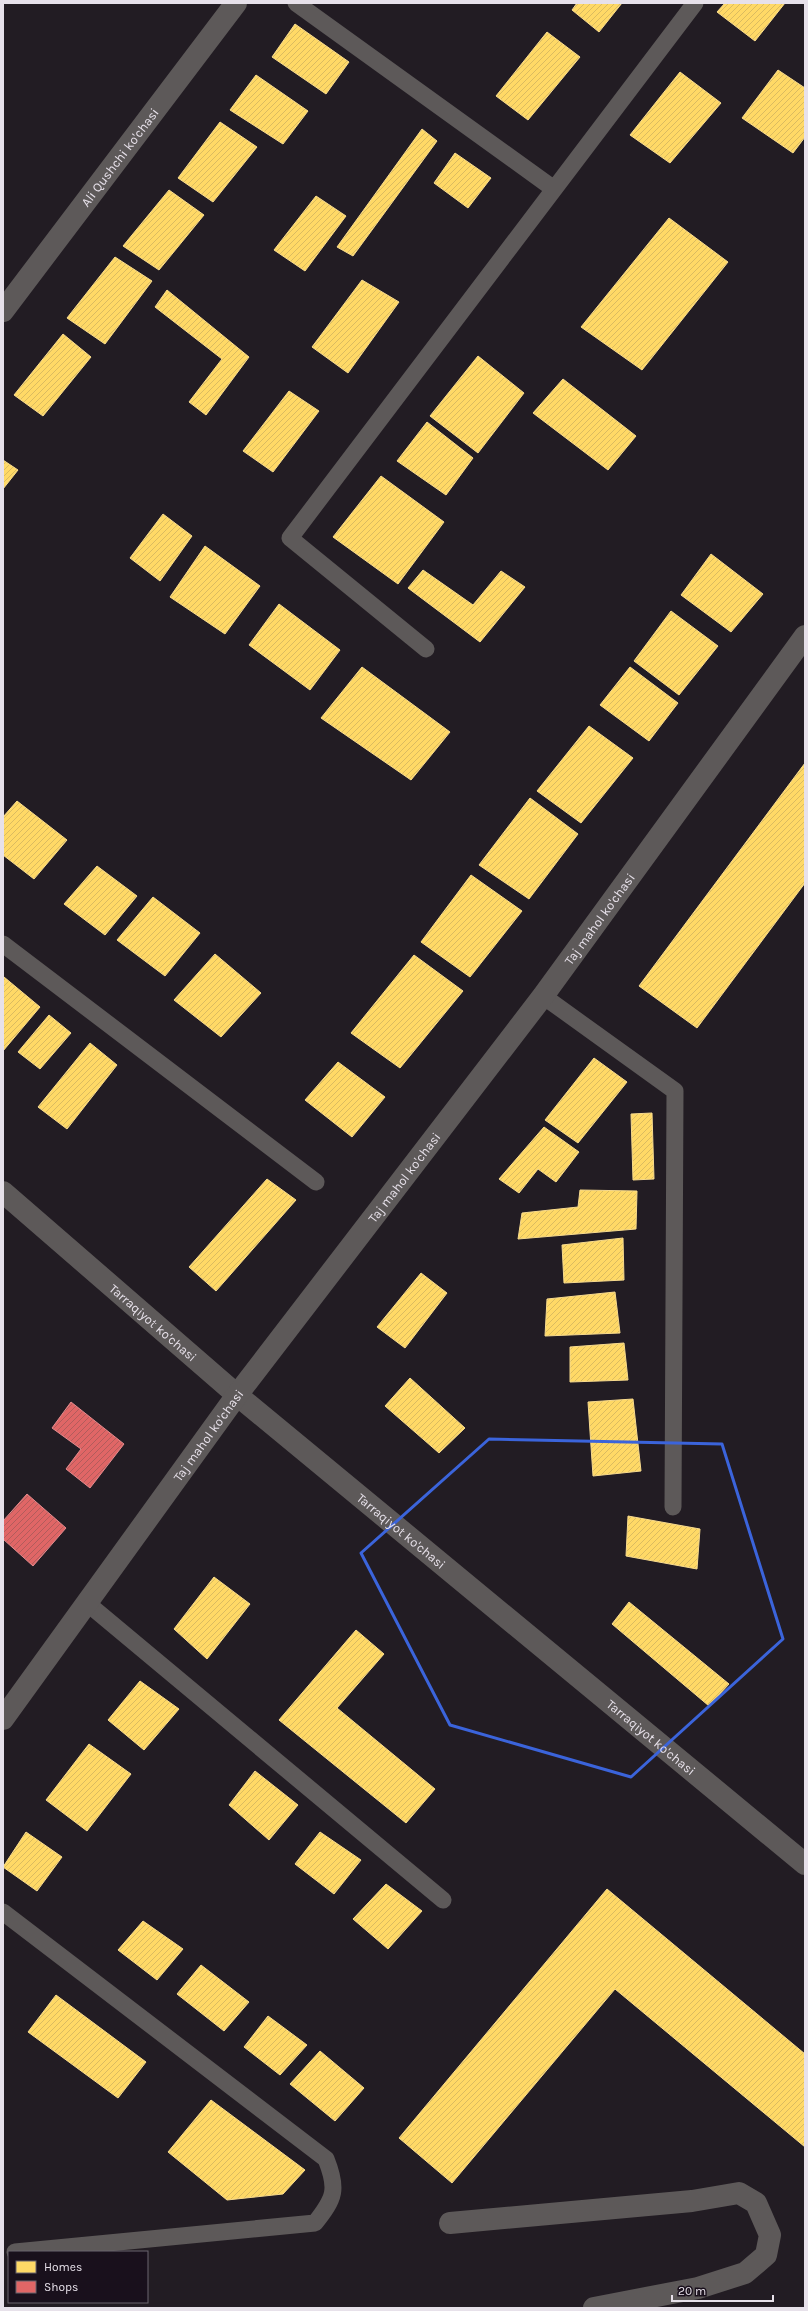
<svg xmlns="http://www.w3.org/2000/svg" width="808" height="2311" font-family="Karla,sans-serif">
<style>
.homes{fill:url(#homes-hatch);stroke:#f8db8e}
.shops{fill:url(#shops-hatch);stroke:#e28b8e}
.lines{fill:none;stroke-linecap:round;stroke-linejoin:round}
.service{stroke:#5d5959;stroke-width:17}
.minor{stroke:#5d5959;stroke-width:22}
.marked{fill:none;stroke:#3b64db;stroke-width:3;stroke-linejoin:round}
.labels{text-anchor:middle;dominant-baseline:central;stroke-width:4;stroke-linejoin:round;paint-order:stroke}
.street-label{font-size:13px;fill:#e7e1ea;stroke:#19101c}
</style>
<defs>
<pattern id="homes-hatch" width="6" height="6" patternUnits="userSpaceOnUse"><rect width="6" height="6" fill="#ffd966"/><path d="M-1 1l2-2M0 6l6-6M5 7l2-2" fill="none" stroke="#dabb60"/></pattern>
<pattern id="shops-hatch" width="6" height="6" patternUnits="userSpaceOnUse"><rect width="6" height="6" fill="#e06666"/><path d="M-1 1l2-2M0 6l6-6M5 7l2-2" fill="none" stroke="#b25c5c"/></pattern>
</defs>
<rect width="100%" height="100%" fill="#221c23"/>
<path class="homes" d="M577 3H622L599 32 572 10Z
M725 3H785L755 41 717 12Z
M295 24 349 62 326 94 272 57Z
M547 32 580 57 528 120 496 96Z
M778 70 805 88V137L793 153 742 118Z
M680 72 721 103 670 163 630 135Z
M256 75 308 111 283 144 230 110Z
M220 122 257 147 213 202 178 178Z
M422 129 437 141 353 256 337 247Z
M455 153 491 178 468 208 434 183Z
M169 190 204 215 159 270 123 246Z
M316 196 346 216 305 271 274 250Z
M669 218 728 262 642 370 581 327Z
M115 257 152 281 105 344 67 318Z
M362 280 399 302 348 373 312 347Z
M167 290 249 357 206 415 189 402 222 359 155 307Z
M63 334 91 357 43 416 14 395Z
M478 356 524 393 478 453 430 416Z
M563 379 636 436 608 470 533 413Z
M289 391 319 411 273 472 243 451Z
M427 422 473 458 446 495 397 461Z
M3 460 18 470 3 489Z
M381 476 444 522 398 584 333 537Z
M163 514 192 536 160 581 130 558Z
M205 546 260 586 225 634 170 597Z
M711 554 763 594 731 632 681 595Z
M423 570 473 605 501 571 525 587 480 642 408 588Z
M279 604 340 650 310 690 249 645Z
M671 611 718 646 679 695 634 661Z
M362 667 450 732 411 780 321 718Z
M630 667 678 703 649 741 600 705Z
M589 726 633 758 581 823 537 791Z
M805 763V883L697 1028 639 986Z
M530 798 578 834 529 899 479 865Z
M17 801 67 840 34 879 3 855V817Z
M97 866 137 896 105 935 64 904Z
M471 875 522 911 470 977 421 942Z
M153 897 200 933 165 976 117 940Z
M215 954 261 993 221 1037 174 1000Z
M414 955 463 991 400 1068 351 1033Z
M4 977 40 1007 3 1051V979Z
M49 1015 71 1033 40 1069 18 1052Z
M90 1043 117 1065 67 1129 38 1107Z
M594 1058 627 1082 578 1143 545 1120Z
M338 1062 385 1097 352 1137 305 1100Z
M652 1113 654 1179 633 1180 631 1114Z
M544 1127 579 1152 556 1182 538 1169 519 1193 499 1179Z
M267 1179 296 1200 216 1291 189 1267Z
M580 1190 637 1191 636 1229 518 1239 522 1213 578 1207Z
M623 1238 624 1280 564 1283 562 1245Z
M421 1273 447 1293 405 1348 377 1327Z
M615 1292 620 1333 545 1336 547 1299Z
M624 1343 628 1380 570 1382V1347Z
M410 1378 465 1428 439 1453 385 1406Z
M633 1399 641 1471 593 1476 588 1402Z
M628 1516 700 1529 697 1569 626 1556Z
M214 1577 250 1604 207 1659 174 1629Z
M629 1602 729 1684 709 1706 612 1624Z
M356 1630 384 1654 337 1708 435 1789 406 1823 279 1720Z
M140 1681 179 1709 144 1750 108 1720Z
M89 1744 131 1774 87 1831 46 1800Z
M255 1771 298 1805 269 1840 229 1805Z
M26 1832 62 1857 37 1891 3 1867Z
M320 1832 361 1860 334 1894 295 1864Z
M386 1884 422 1911 388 1949 353 1919Z
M607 1889 805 2054V2147L615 1989 452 2183 399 2138Z
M143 1921 183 1949 157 1980 118 1950Z
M201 1965 249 2002 224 2031 177 1994Z
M56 1995 146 2062 118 2098 28 2032Z
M268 2016 307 2045 280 2075 244 2047Z
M320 2051 364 2088 335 2121 290 2084Z
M211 2100 305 2170 283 2194 227 2200 168 2152Z"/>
<path class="shops" d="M71 1402 124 1444 90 1488 66 1469 81 1449 52 1428Z
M27 1494 66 1528 33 1566 3 1539V1521Z"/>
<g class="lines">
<path class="service" d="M296 3 554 189
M426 649 290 538 695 3
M3 944 316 1182
M543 996 675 1091 673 1507
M87 1603 443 1900
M3 1912 326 2159C338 2189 335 2198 315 2223L15 2252"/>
<g class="minor">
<path id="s1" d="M3 311 236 3"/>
<path id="s2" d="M3 1192 237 1395 805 1864"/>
<path id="s3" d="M3 1719 237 1395 543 996 805 636"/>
<path d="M450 2223 692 2201 739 2193 756 2203 770 2235 766 2255 745 2273 698 2288 594 2308"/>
</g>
</g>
<path class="marked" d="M489 1439 722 1444 783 1639 631 1777 450 1725 361 1553Z"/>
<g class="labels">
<g class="street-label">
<text stroke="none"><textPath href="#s1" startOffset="193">Ali Qushchi ko'chasi</textPath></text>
<text stroke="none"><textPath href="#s3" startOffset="998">Taj mahol ko'chasi</textPath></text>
<text stroke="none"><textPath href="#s3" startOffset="674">Taj mahol ko'chasi</textPath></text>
<text stroke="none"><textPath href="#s2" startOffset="199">Tarraqiyot ko'chasi</textPath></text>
<text stroke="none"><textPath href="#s3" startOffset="350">Taj mahol ko'chasi</textPath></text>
<text stroke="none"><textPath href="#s2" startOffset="523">Tarraqiyot ko'chasi</textPath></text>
<text stroke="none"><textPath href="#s2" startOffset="847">Tarraqiyot ko'chasi</textPath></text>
</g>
</g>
<rect width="808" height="2311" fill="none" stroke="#e7e1ea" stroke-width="8"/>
<rect x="8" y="2251" width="140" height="52" fill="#19101c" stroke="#6b646e"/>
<rect x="16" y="2261" width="20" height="12" fill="#ffd966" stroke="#6b646e"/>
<text x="44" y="2271" font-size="12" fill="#e7e1ea">Homes</text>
<rect x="16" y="2281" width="20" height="12" fill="#e06666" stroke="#6b646e"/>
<text x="44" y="2291" font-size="12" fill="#e7e1ea">Shops</text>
<path d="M672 2295v6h101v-6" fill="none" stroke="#e7e1ea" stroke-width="2"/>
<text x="678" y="2295" font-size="12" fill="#e7e1ea" stroke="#19101c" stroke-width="3" paint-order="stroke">20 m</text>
</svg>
